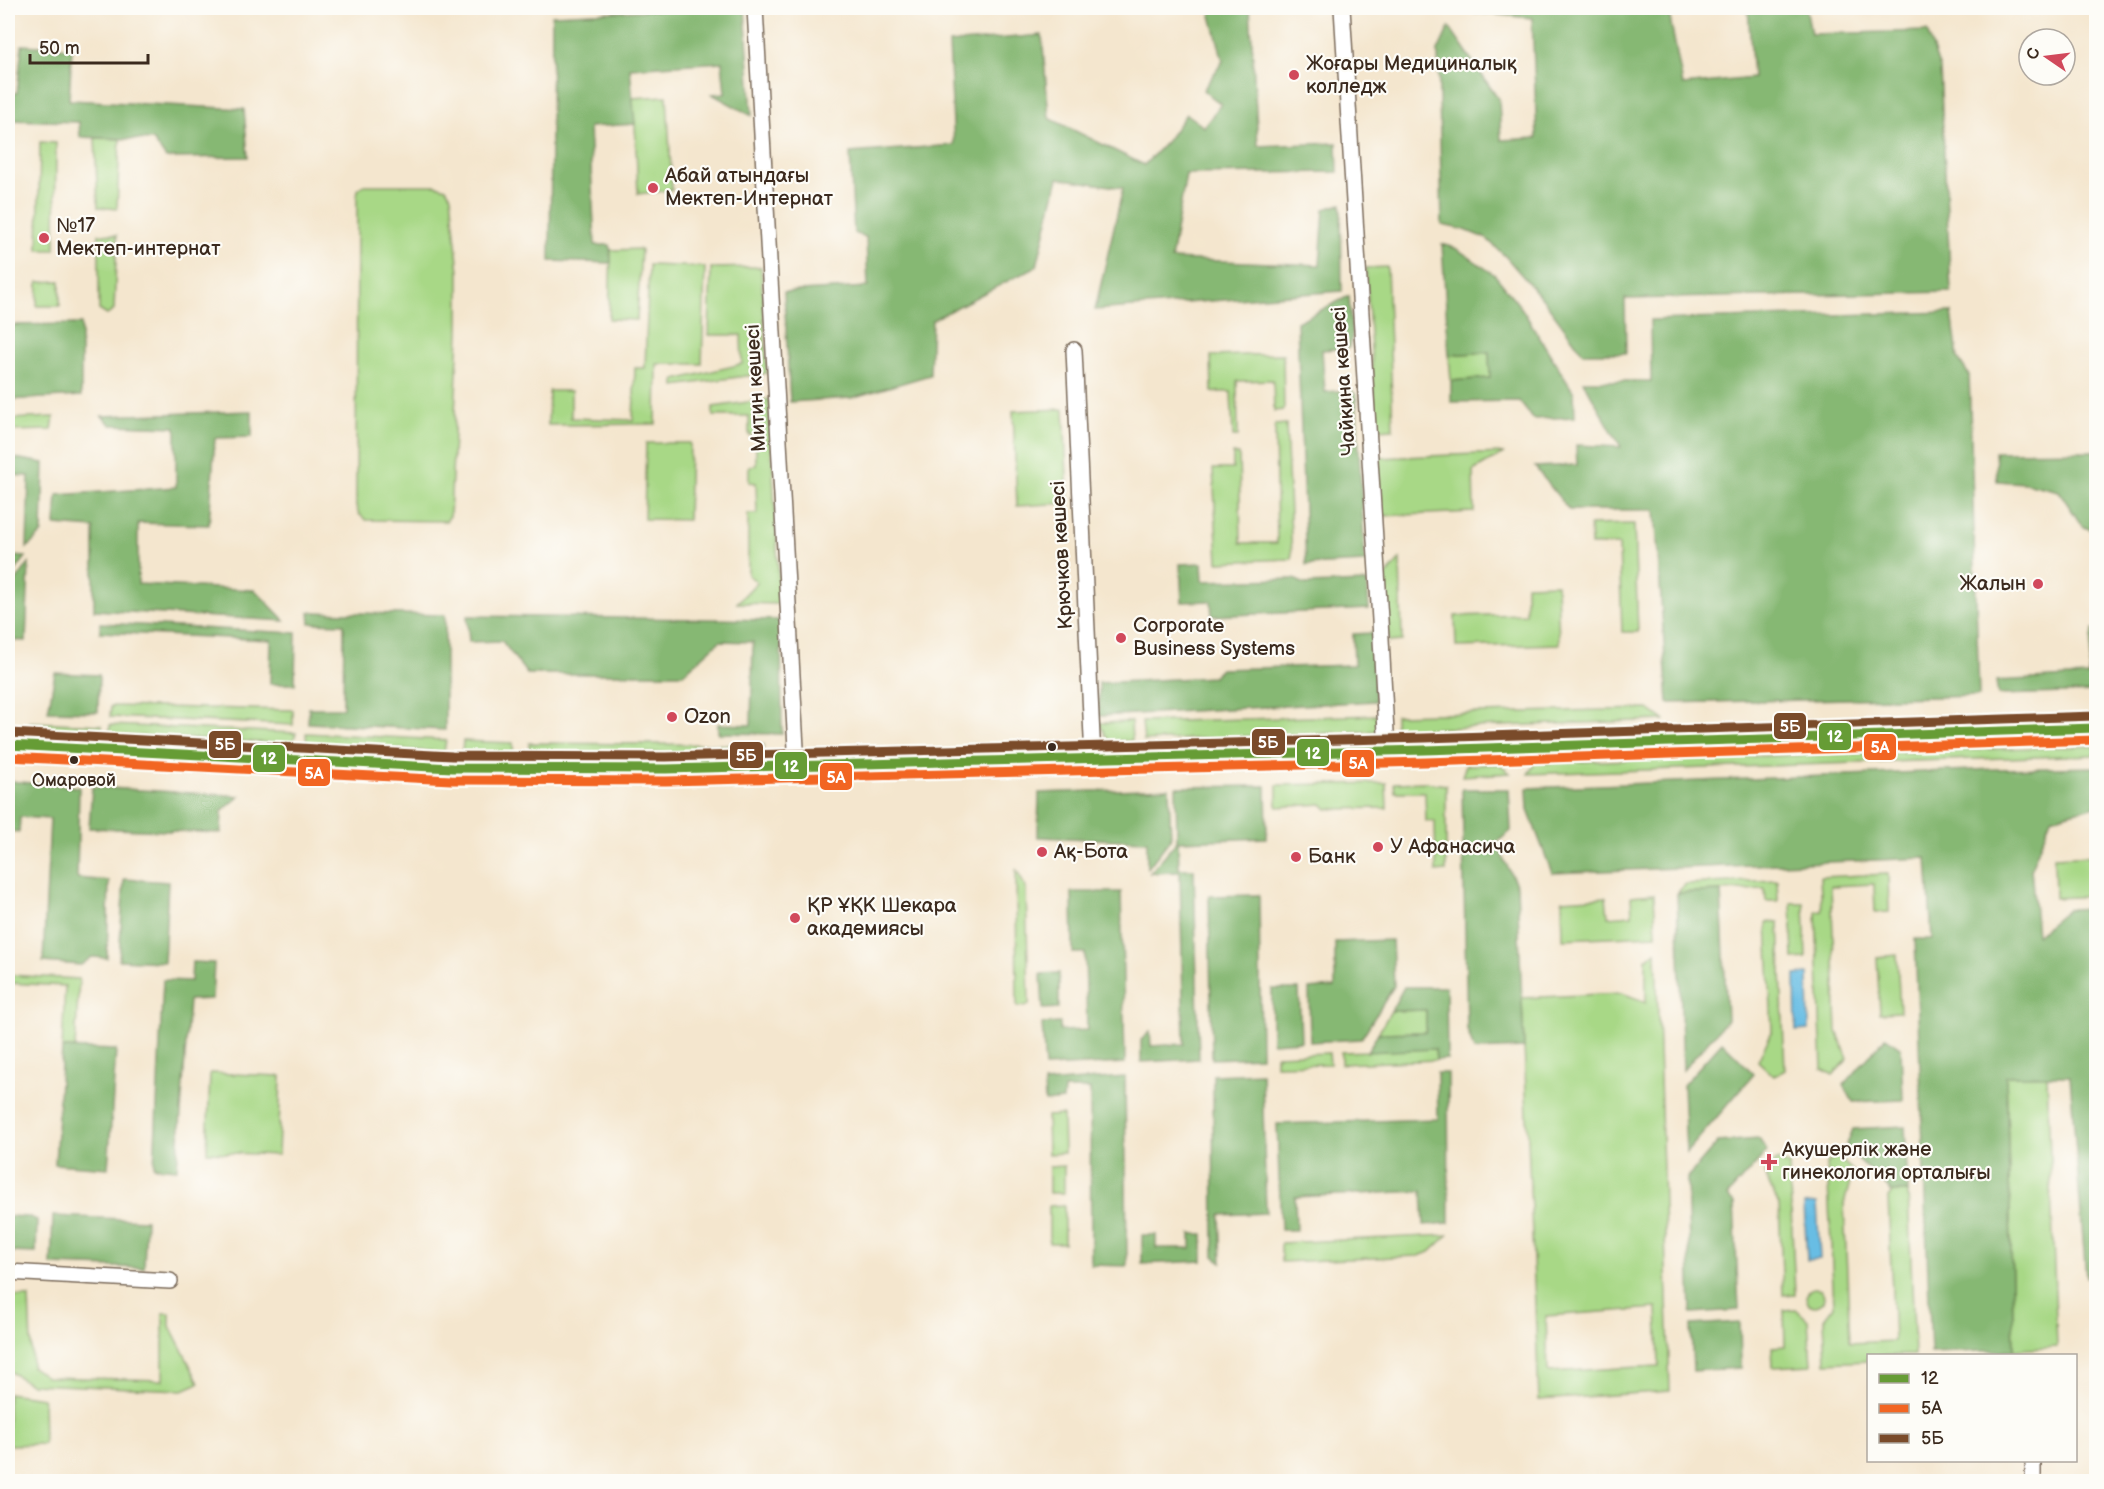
<svg xmlns="http://www.w3.org/2000/svg" width="2104" height="1489" font-family="'Balsamiq Sans',sans-serif">
<style>
.green{fill:#a8d886;stroke:#728152;stroke-width:1.5;fill-rule:evenodd}
.forest{fill:#86b873;stroke:#607148;stroke-width:1.5}
.water{fill:#68bde4;stroke:#527481;stroke-width:1.5}
.lines{fill:none;stroke-linecap:round;stroke-linejoin:round}
.street-casing{stroke:#7c6c5c;stroke-width:18}
.secondary-casing{stroke:#7c6c5c;stroke-width:24}
.street{stroke:#fff;stroke-width:15}
.secondary{stroke:#f7e9c3;stroke-width:21}
.bus-1-casing{stroke:#fdfcf7;stroke-width:14}
.bus-2-casing{stroke:#fdfcf7;stroke-width:14}
.bus-3-casing{stroke:#fdfcf7;stroke-width:14}
.bus-1{stroke:#669c35;stroke-width:9}
.bus-2{stroke:#f26522;stroke-width:9}
.bus-3{stroke:#7a4b2a;stroke-width:9}
.poi-dot{fill:#d1495b;stroke:#fdfcf7;stroke-width:2}
.bus-dot{fill:#3b2a1e;stroke:#fdfcf7;stroke-width:2}
.labels{text-anchor:middle;dominant-baseline:central;stroke-width:4.5;stroke-linejoin:round;paint-order:stroke}
.bus-label{font-size:18px;fill:#3b2a1e;stroke:#fdfcf7}
.poi-label{font-size:20px;fill:#3b2a1e;stroke:#fdfcf7;text-anchor:start}
.street-label{font-size:20px;fill:#3b2a1e;stroke:#fdfcf7}
.line-badge{stroke:#fdfcf7;stroke-width:2}
.badge-label{font-size:16px;text-anchor:middle;font-weight:bold;fill:#fff}
</style>
<rect width="100%" height="100%" fill="#fdfcf7"/>
<filter id="ink" filterUnits="userSpaceOnUse"><feTurbulence type="fractalNoise" baseFrequency=".0167" numOctaves="2"/><feDisplacementMap in="SourceGraphic" scale="12" xChannelSelector="R" yChannelSelector="G"/><feConvolveMatrix kernelMatrix="1 2 1 2 8 2 1 2 1" color-interpolation-filters="sRGB"/></filter>
<filter id="wash" filterUnits="userSpaceOnUse"><feTurbulence type="fractalNoise" baseFrequency=".008" numOctaves="4" result="noise"/><feDisplacementMap in="SourceGraphic" scale="24" xChannelSelector="R" yChannelSelector="G"/><feGaussianBlur stdDeviation="1.35" result="paint"/><feColorMatrix in="noise" values="0 0 0 0 0 0 0 0 0 0 0 0 0 0 0 0 0 1.4 0 .05"/><feComposite in="paint" operator="in"/></filter>
<g filter="url(#wash)">
<rect width="100%" height="100%" fill="#f4e6ce"/>
<path class="green" d="M667 96 672 190 638 194 635 124 631 98Z
M95 138 120 139 117 209 98 207Z
M40 142 56 143 55 250H38Z
M364 185H436L446 188 451 196 459 272V333L450 516 446 521 366 520 359 514 356 506 357 196 358 190Z
M99 234 117 235 114 310 107 315 99 310Z
M641 249 637 320 609 319 611 250Z
M649 265 705 267 702 364H657L656 424 548 425 549 391H571V418L633 420 635 368H645Z
M761 267 767 373 675 386V380L742 364 741 335H709L711 268Z
M1387 267 1393 429 1376 430 1366 268Z
M60 281V306H37L38 282Z
M1489 352 1490 378 1451 381 1449 355Z
M1283 354 1284 410 1274 411 1273 380 1237 381 1238 436H1233L1231 392H1212L1211 356Z
M769 399 780 604 737 603 757 582 748 575V514H757L756 483 749 482V466L756 465V435H749V416H713V407Z
M1064 409 1068 503 1017 506 1013 411Z
M54 417 52 430 8 431V419Z
M1286 424 1292 559 1218 562 1213 469H1233V454H1239L1241 543H1277L1275 425Z
M646 443H690L688 520 644 519Z
M1504 453 1473 471 1474 512 1380 516 1377 458Z
M1634 524 1638 632H1622L1619 545H1591L1590 525Z
M1400 559 1402 641 1389 642 1386 576Z
M1557 584 1559 644 1456 647 1455 616 1526 614V585Z
M111 706 293 710V725L110 717Z
M1649 709 1664 720 1395 730V715Z
M1378 715 1380 731 1144 741 1142 722Z
M30 722 102 725V735L27 730Z
M1131 722 1132 741H1109L1099 723Z
M110 725 296 733 292 744 109 735Z
M306 734V733L446 740 444 752 307 745Z
M463 741 513 743V754L462 752Z
M529 743 764 745 763 753 529 754Z
M2096 746V755L1528 774 1535 763Z
M1499 764 1510 773 1462 776 1466 765Z
M1424 782 1446 785V871L1436 872 1435 821H1426L1425 792H1395L1394 783Z
M1386 783 1387 808 1327 809 1322 804 1277 807V785Z
M2096 855V896L2055 898 2054 857Z
M1016 869 1026 888 1029 1005 1017 1007Z
M1888 874 1889 912 1875 913 1874 884 1831 886 1837 1031 1848 1059 1833 1075 1822 1069 1816 912 1822 911 1820 877Z
M1777 880 1778 901H1766L1765 889 1677 893 1686 884Z
M1654 894 1656 935 1563 939 1562 900 1606 897 1608 917 1632 915 1631 896Z
M1791 903H1804L1806 958 1793 959Z
M1767 922H1779L1785 1070 1774 1076 1758 1061 1772 1031Z
M1656 952 1670 1391 1539 1400 1522 998 1622 993 1646 1002V959ZM1657 1308 1659 1366 1548 1372 1546 1316Z
M1897 955 1900 1012 1880 1013 1877 957Z
M8 975 79 979 75 1048H62L65 986 8 983Z
M1426 1010V1032L1378 1033 1391 1011Z
M1435 1049 1436 1060 1341 1064V1052Z
M1329 1053 1330 1064 1276 1065V1055Z
M210 1073 281 1076 278 1155 207 1152Z
M2047 1075 2057 1347 2014 1350 2006 1076Z
M1063 1115 1064 1153 1048 1154 1047 1116Z
M1837 1156 1853 1171 1844 1204 1850 1343 1894 1341 1888 1197 1892 1192H1908L1915 1355 1868 1356V1361L1826 1363 1824 1319 1834 1306 1827 1163Z
M1777 1160 1789 1165 1795 1294 1783 1295 1779 1205 1764 1174Z
M1064 1166V1193H1049V1167Z
M1064 1205V1243H1049V1206Z
M1448 1235 1430 1252 1418 1256 1281 1262V1243Z
M1806 1297a9 9 0 1 1 18 0a9 9 0 1 1-18 0Z
M8 1296 29 1297 32 1367 47 1377 163 1380V1313H170V1326L199 1383 183 1390 30 1384 9 1371Z
M1796 1309 1808 1320 1811 1365 1773 1367 1772 1347 1785 1346 1784 1310Z
M8 1393 43 1398 44 1444 8 1445Z"/>
<path class="forest" d="M695 8H745L752 116 712 94 725 93 722 62 630 68 635 124 589 127 595 245H610L611 263 550 261 552 15Z
M1209 8H1250L1258 146 1337 143 1338 172 1186 174 1171 259 1320 265 1324 209 1341 204 1342 291 1095 310 1123 188 1058 178 1037 266 932 320 930 375 851 398 790 402 784 292 868 287 866 237 854 233 850 153 954 145 949 43 1042 35 1049 118 1144 165 1167 141 1186 114 1204 127 1221 104 1203 90 1223 61Z
M1458 8H1668L1683 85 1753 78 1748 8H1806L1811 34 1927 31 1940 69 1951 292 1625 299 1626 353H1583L1546 303 1506 257 1487 239 1465 230 1442 225 1438 51 1449 27 1499 100 1501 140 1537 138 1532 18 1458 11Z
M22 45 72 48 69 100 244 109 248 157 166 158 153 140 80 137 79 122 8 120V93H17Z
M1442 244 1457 249 1495 275 1522 309 1574 393 1575 417 1533 419 1519 401 1451 402V381L1490 378 1489 352 1449 355Z
M1349 296 1352 338 1349 348 1322 350 1325 392 1351 390 1356 395 1365 562 1306 565 1297 322Z
M1952 312 1958 358 1969 375 1979 696 1668 703 1655 510H1569L1535 467 1577 465 1576 445 1621 447 1583 381H1651L1650 320Z
M81 324V396L8 400V325Z
M252 411V437L215 438 209 525 138 523V584L255 590 285 621 94 610V528L55 525 57 495 176 487V427L111 425 102 416Z
M2096 451V532L2082 526 2059 491 2025 483 1997 481 1995 452Z
M8 457 44 463 42 533 27 548 29 476 8 475Z
M8 556 26 557 8 581Z
M29 563 26 641 8 640V592Z
M1202 563 1203 581 1294 579 1305 584 1367 582 1369 609 1212 616 1211 601 1182 602 1180 564Z
M309 612 445 615V730L308 723 309 708H343L344 624 310 623Z
M467 616 781 620 782 734 718 733V724L751 725 753 642 720 641 683 674H527L502 641 469 642Z
M100 623 296 633 295 684H270L271 640 100 632Z
M2093 630H2096V692L1998 695 1996 681 2088 676Z
M1373 633 1375 701 1099 716V683L1213 677 1221 669 1354 665 1353 634Z
M55 673 99 675 98 712 48 711Z
M2096 767V806L2051 818 2031 868 2037 935 2068 909 2096 908V1277H2086L2070 1076H2006L2014 1350 1931 1353 1915 939H1932L1927 858 1552 873 1528 810 1527 788 1997 769Z
M8 781 79 787 77 878 109 881 107 958 92 957 81 965 43 962 50 819 20 817 19 832 8 831Z
M1266 786 1267 838 1178 841 1179 869H1194L1199 1059 1141 1062V1040L1150 1032 1151 1046 1184 1044 1180 872 1150 873 1177 841 1176 787Z
M92 787 240 796 222 811 221 833 89 828Z
M1169 788 1171 838 1147 869V841L1038 837 1039 793Z
M1462 789H1509L1511 831 1496 843 1517 886 1524 1048 1474 1050 1467 1029Z
M124 879 168 882 164 962 119 960Z
M1721 891 1727 1020 1683 1070 1677 893Z
M1072 892H1121L1125 1063 1045 1067 1042 1024 1060 1023V1031L1087 1030 1085 953H1073Z
M1259 895 1261 1057 1212 1059 1209 896Z
M1392 940 1394 986 1361 1039 1310 1042 1309 989 1335 987V942Z
M192 962 214 963 212 999 189 1000 177 1169 154 1167 163 980 191 981Z
M1059 973V1008L1043 1009 1041 974Z
M1404 987H1446L1447 1059 1436 1060 1435 1049 1367 1052 1378 1033 1426 1032V1010L1391 1011Z
M1272 989H1299L1301 1041 1272 1043Z
M1886 1037 1901 1048 1903 1100 1853 1102 1844 1085Z
M1722 1042 1754 1074 1686 1153 1683 1085Z
M62 1048 116 1050 108 1168 55 1164Z
M1262 1073 1266 1213 1220 1215 1222 1262 1214 1256 1213 1075Z
M1437 1073H1448L1449 1223 1424 1225 1422 1191 1295 1197 1296 1230H1281L1277 1124 1438 1119Z
M1125 1077 1127 1266 1091 1265 1090 1089H1064L1063 1100 1045 1102 1044 1083Z
M1905 1126 1908 1192H1892L1846 1147 1853 1129Z
M1759 1139 1767 1151 1727 1196 1734 1203 1739 1310 1691 1313 1687 1178 1718 1142Z
M8 1216 30 1217 37 1220 36 1253 8 1252Z
M53 1216 146 1220 144 1268 51 1265Z
M1191 1234H1203V1261L1142 1264V1235H1156V1248H1191Z
M1740 1322 1741 1368 1693 1371 1691 1325Z"/>
<path class="water" d="M1808 974 1809 1030 1796 1031 1795 975Z
M1817 1203 1820 1259 1807 1260 1804 1204Z"/>
</g>
<g filter="url(#ink)">
<g class="lines">
<defs>
<path id="street" d="M755 8 797 766
M1342 8 1380 620 1387 751
M1074 350 1093 759
M8 1272 170 1281
M2033 1482V1460"/>
<path id="secondary" d="M8 745 452 768C642 773 833 765 1022 760 1381 752 1739 741 2096 728"/>
</defs>
<use href="#street" class="street-casing"/>
<use href="#secondary" class="secondary-casing"/>
<use href="#street" class="street"/>
<use href="#secondary" class="secondary"/>
<defs>
<path id="bus-1" d="M8 745 452 768 666 769 1425 750 2096 728"/>
<path id="bus-2" d="M8 757 451 780 666 781 1426 762 2096 740"/>
<path id="bus-3" d="M9 733 452 756 666 757 1425 738 2096 716"/>
</defs>
<use href="#bus-1" class="bus-1-casing"/>
<use href="#bus-2" class="bus-2-casing"/>
<use href="#bus-3" class="bus-3-casing"/>
<use href="#bus-1" class="bus-1"/>
<use href="#bus-2" class="bus-2"/>
<use href="#bus-3" class="bus-3"/>
</g>
</g>
<g class="poi-dot">
<circle cx="1294" cy="75" r="6"/>
<circle cx="653" cy="188" r="6"/>
<circle cx="44" cy="238" r="6"/>
<circle cx="2038" cy="584" r="6"/>
<circle cx="1121" cy="638" r="6"/>
<circle cx="672" cy="717" r="6"/>
<circle cx="1378" cy="847" r="6"/>
<circle cx="1042" cy="852" r="6"/>
<circle cx="1296" cy="857" r="6"/>
<circle cx="795" cy="918" r="6"/>
<path d="M1766 1153h6v6h6v6h-6v6h-6v-6h-6v-6h6z"/>
</g>
<g class="bus-dot">
<circle cx="1052" cy="747" r="5"/>
<circle cx="74" cy="760" r="5"/>
</g>
<g class="labels">
<g class="bus-label">
<text x="74" y="780">Омаровой</text>
</g>
<g class="poi-label">
<text x="1306" y="64">Жоғары Медициналық<tspan x="1306" dy="23">колледж</tspan></text>
<text x="665" y="176">Абай атындағы<tspan x="665" dy="23">Мектеп-Интернат</tspan></text>
<text x="56" y="226">№17<tspan x="56" dy="23">Мектеп-интернат</tspan></text>
<text x="2026" y="584" text-anchor="end">Жалын</text>
<text x="1133" y="626">Corporate<tspan x="1133" dy="23">Business Systems</tspan></text>
<text x="684" y="717">Ozon</text>
<text x="1390" y="847">У Афанасича</text>
<text x="1054" y="852">Ақ-Бота</text>
<text x="1308" y="857">Банк</text>
<text x="807" y="906">ҚР ҰҚК Шекара<tspan x="807" dy="23">академиясы</tspan></text>
<text x="1782" y="1150">Акушерлік және<tspan x="1782" dy="23">гинекология орталығы</tspan></text>
</g>
<g class="street-label">
<text transform="translate(1344 381) rotate(-94)">Чайкина көшесі</text>
<text transform="translate(756 388) rotate(-93)">Митин көшесі</text>
<text transform="translate(1062 555) rotate(-93)">Крючков көшесі</text>
</g>
</g>
<g class="line-badge">
<rect x="1773" y="712" width="34" height="28" rx="6" fill="#7a4b2a"/>
<rect x="1818" y="722" width="34" height="29" rx="6" fill="#669c35"/>
<rect x="1251" y="728" width="35" height="28" rx="6" fill="#7a4b2a"/>
<rect x="208" y="730" width="34" height="29" rx="6" fill="#7a4b2a"/>
<rect x="1863" y="733" width="34" height="28" rx="6" fill="#f26522"/>
<rect x="1296" y="738" width="34" height="29" rx="6" fill="#669c35"/>
<rect x="729" y="741" width="35" height="28" rx="6" fill="#7a4b2a"/>
<rect x="252" y="744" width="34" height="29" rx="6" fill="#669c35"/>
<rect x="1341" y="749" width="34" height="29" rx="6" fill="#f26522"/>
<rect x="774" y="751" width="34" height="29" rx="6" fill="#669c35"/>
<rect x="297" y="758" width="34" height="29" rx="6" fill="#f26522"/>
<rect x="819" y="762" width="34" height="29" rx="6" fill="#f26522"/>
</g>
<g class="badge-label">
<text x="1790" y="732">5Б</text>
<text x="1835" y="742">12</text>
<text x="1268" y="748">5Б</text>
<text x="225" y="750">5Б</text>
<text x="1880" y="753">5А</text>
<text x="1313" y="759">12</text>
<text x="746" y="761">5Б</text>
<text x="269" y="764">12</text>
<text x="1358" y="769">5А</text>
<text x="791" y="772">12</text>
<text x="314" y="779">5А</text>
<text x="836" y="783">5А</text>
</g>
<rect width="2104" height="1489" fill="none" stroke="#fdfcf7" stroke-width="30"/>
<rect x="1867" y="1354" width="210" height="108" fill="#fdfcf7" stroke="#afa8a0" stroke-width="1.5"/>
<rect x="1879" y="1374" width="30" height="9" fill="#669c35" stroke="#afa8a0" stroke-width="1.5"/>
<text x="1921" y="1384" font-size="18" fill="#3b2a1e">12</text>
<rect x="1879" y="1404" width="30" height="9" fill="#f26522" stroke="#afa8a0" stroke-width="1.5"/>
<text x="1921" y="1414" font-size="18" fill="#3b2a1e">5А</text>
<rect x="1879" y="1434" width="30" height="9" fill="#7a4b2a" stroke="#afa8a0" stroke-width="1.5"/>
<text x="1921" y="1444" font-size="18" fill="#3b2a1e">5Б</text>
<g transform="translate(2047 57) rotate(284)"><circle r="28" fill="#fdfcf7" stroke="#afa8a0" stroke-width="1.5"/>
<path d="M0-4.5L10 22L0 15L-10 22Z" fill="#d1495b"/>
<text y="-9" font-size="16" font-weight="bold" text-anchor="middle" fill="#3b2a1e">С</text>
</g>
<path d="M30 54v9h118v-9" fill="none" stroke="#3b2a1e" stroke-width="3"/>
<text x="39" y="54" font-size="18" fill="#3b2a1e" stroke="#fdfcf7" stroke-width="4.5" paint-order="stroke">50 m</text>
</svg>
